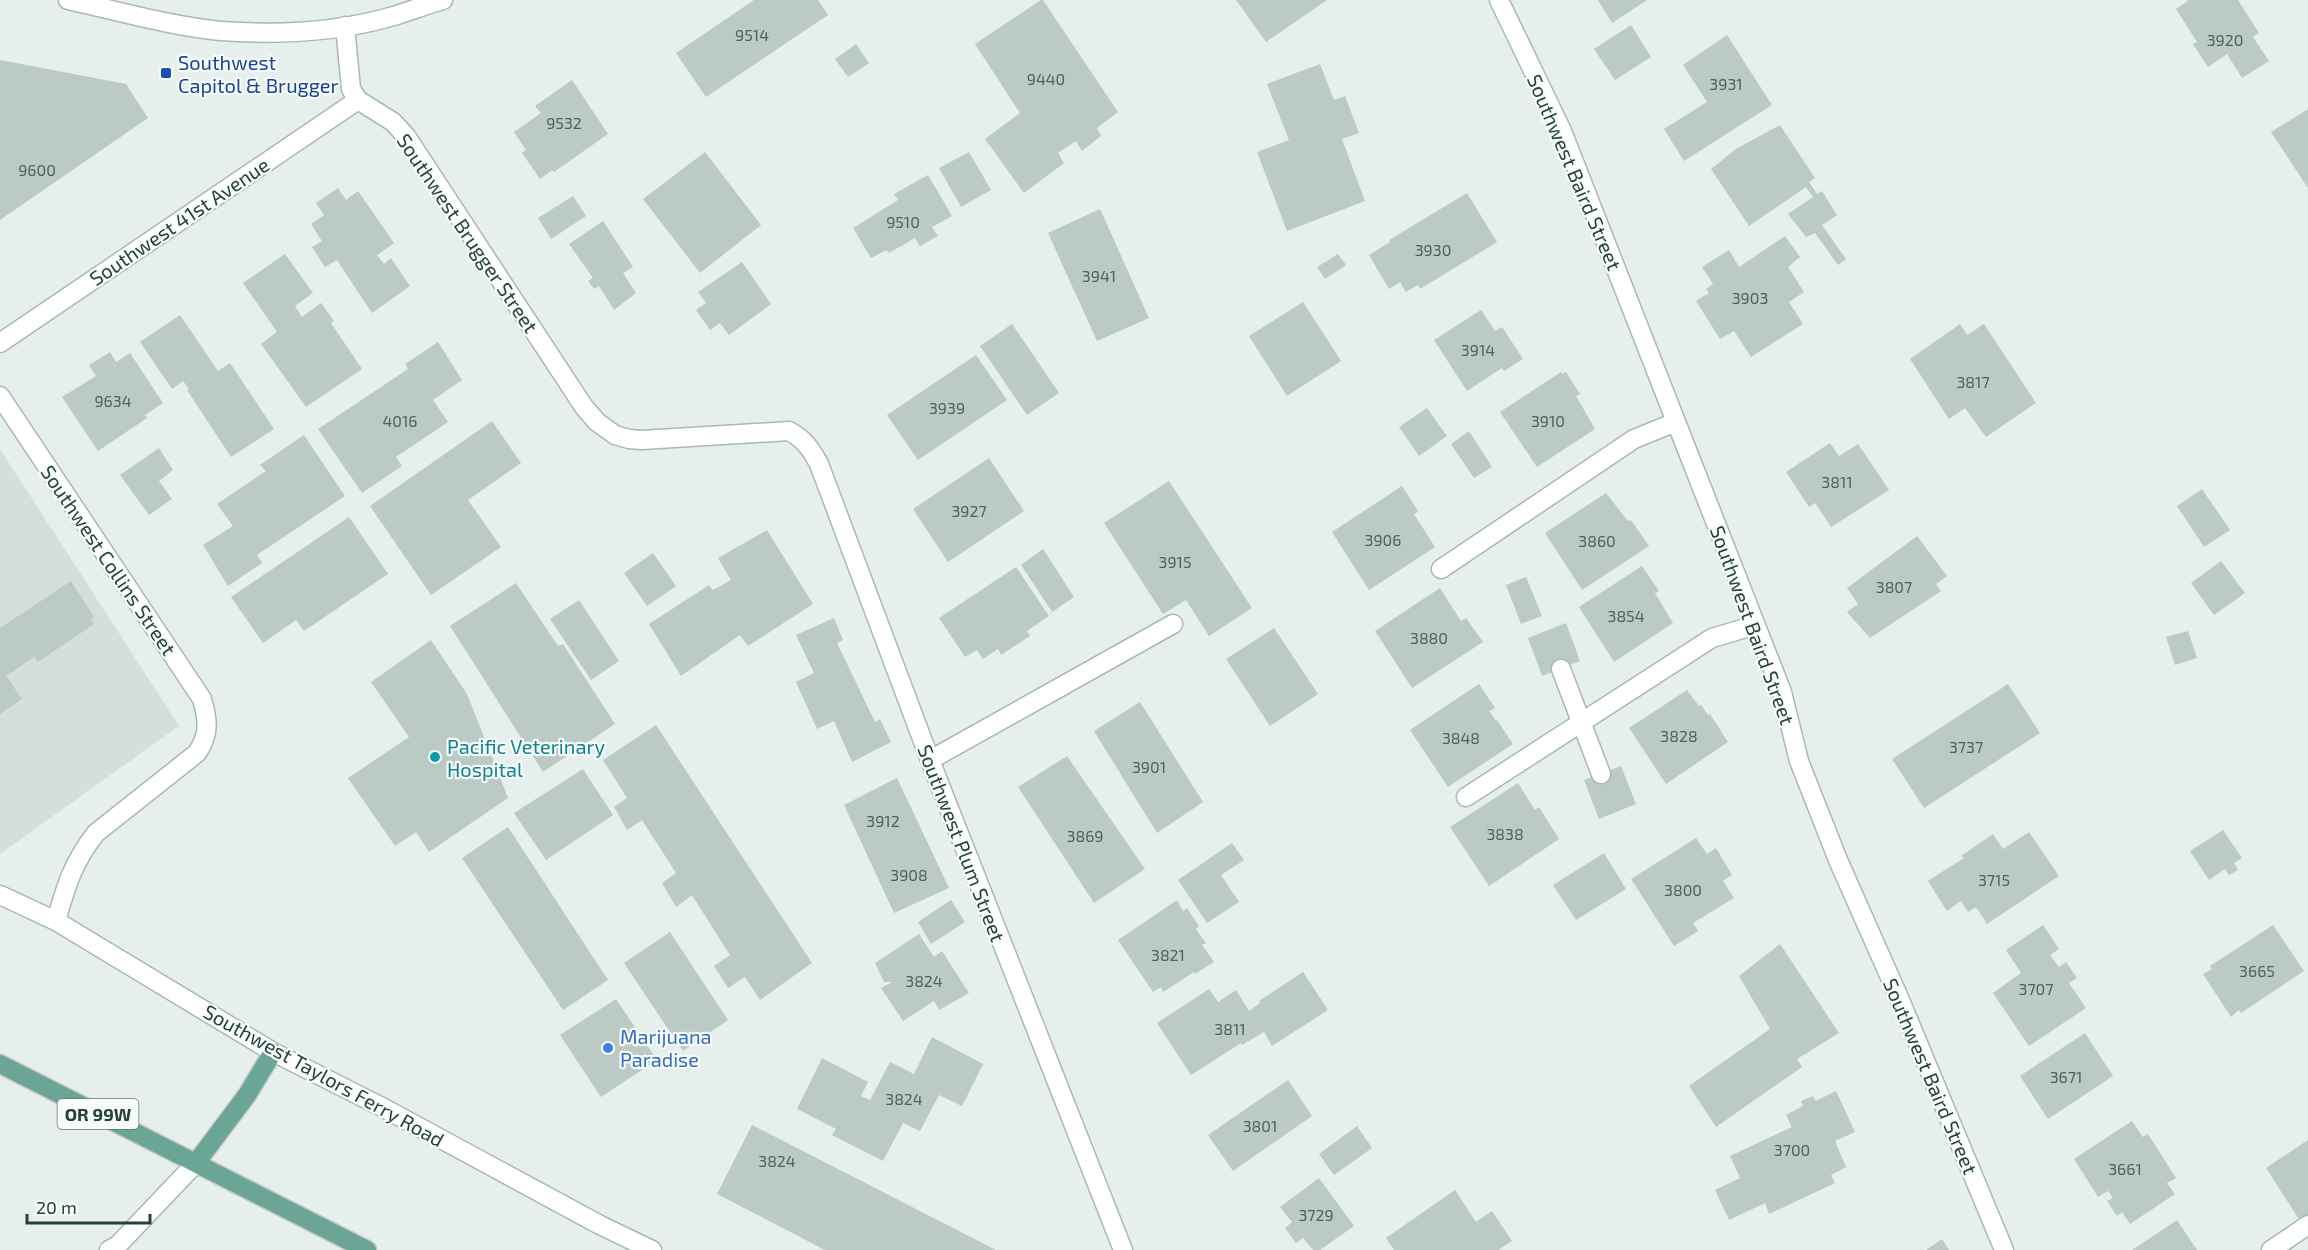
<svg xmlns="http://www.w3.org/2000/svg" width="2308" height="1250" font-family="'Exo 2',sans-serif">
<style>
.built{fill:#d4dfda}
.building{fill:#bbcac4}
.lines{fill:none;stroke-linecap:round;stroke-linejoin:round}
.minor-casing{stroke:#a8b8b2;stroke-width:21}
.major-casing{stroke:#c2cac8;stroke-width:21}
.minor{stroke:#fff;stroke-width:18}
.major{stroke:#6aa596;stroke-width:18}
.transit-dot{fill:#1a4fb4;stroke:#f7fbf9;stroke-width:2}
.culture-dot{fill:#0f9aa8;stroke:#f7fbf9;stroke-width:2}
.shop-dot{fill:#3f7fe0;stroke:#f7fbf9;stroke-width:2}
.labels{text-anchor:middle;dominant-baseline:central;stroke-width:4.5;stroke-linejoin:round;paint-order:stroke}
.number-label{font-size:16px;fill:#4a645c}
.shield{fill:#f7fbf9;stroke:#637a73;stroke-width:1.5}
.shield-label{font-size:18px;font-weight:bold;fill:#24423a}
.transit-label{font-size:20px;fill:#164399;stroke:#f7fbf9;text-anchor:start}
.street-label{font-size:20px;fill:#24423a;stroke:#f7fbf9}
.culture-label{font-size:20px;fill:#0d838f;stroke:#f7fbf9;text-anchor:start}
.shop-label{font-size:20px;fill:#366cbe;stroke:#f7fbf9;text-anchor:start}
</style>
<rect width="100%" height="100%" fill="#e6efeb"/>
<path class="built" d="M0 449 179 726 0 854Z"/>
<path class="building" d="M754 0H818L828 15 706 97 676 53Z
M1041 0H1043L1118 112 1097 128 1101 136 1082 151 1076 141 1058 153 1064 163 1024 193 985 139 1020 113 975 44Z
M1236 0H1327L1266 42Z
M1598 0H1647L1612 23Z
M2187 0H2238L2259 33 2253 37 2269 61 2242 78 2227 54 2208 67 2193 44 2197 42 2176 9 2188 1Z
M1631 25 1651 57 1615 80 1594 49Z
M1727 35 1772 105 1684 161 1664 129 1707 102 1683 65Z
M856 44 869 63 848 77 835 59Z
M0 60 126 84 148 118 0 220Z
M1320 64 1334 100 1345 96 1359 133 1342 139 1365 201 1287 231 1257 152 1289 140 1267 84Z
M572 80 608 134 554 172 552 170 540 179 522 153 526 150 514 132 541 113 535 106Z
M2308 109V188L2271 132Z
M1780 125 1815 178 1809 182 1817 194 1822 191 1837 215 1822 225 1846 259 1838 265 1815 233 1806 237 1788 214 1813 197 1806 187 1749 226 1711 169 1736 149Z
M705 152 761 225 700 273 643 199Z
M969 152 991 190 961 207 939 168Z
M928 175 952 216 932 227 938 236 920 246 915 238 889 253 886 250 871 258 853 228 898 200 894 194Z
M338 188 346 200 358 191 394 243 377 255 384 264 391 258 410 286 372 313 337 260 325 267 312 247 322 241 311 224 324 215 316 203Z
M1467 193 1497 242 1420 289 1418 285 1406 292 1400 282 1389 289 1369 255 1390 242 1389 240Z
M573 196 586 216 551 239 538 218Z
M1100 209 1149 318 1097 341 1048 233Z
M603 221 633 267 623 273 636 293 614 310 599 286 594 289 588 281 593 278 569 244Z
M1785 236 1800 257 1788 267 1804 292 1789 302 1803 324 1751 357 1734 331 1720 339 1696 301 1709 293 1706 289 1713 284 1702 267 1729 250 1739 267Z
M285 254 313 293 295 306 302 317 321 303 334 321 331 323 362 369 306 407 261 344 277 332 243 283Z
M1338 254 1346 265 1325 279 1317 267Z
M742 262 771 304 729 335 720 323 710 330 696 310 706 303 698 292Z
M1303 302 1341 361 1287 396 1249 336Z
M1481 310 1495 331 1502 327 1523 359 1504 371 1502 368 1467 391 1434 340Z
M180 315 218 371 230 363 274 429 231 457 187 390 189 389 183 381 172 389 140 342Z
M1012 324 1059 393 1027 415 980 346Z
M1960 324 1967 335 1984 324 2036 403 1986 437 1965 408 1949 419 1910 359Z
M438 342 462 380 433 400 448 422 396 457 402 466 362 493 318 429 408 369 405 364Z
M110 352 116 362 130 353 163 403 145 415 147 418 98 451 62 397 96 376 89 365Z
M976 355 1007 400 918 460 887 415Z
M1561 372 1563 374 1566 372 1580 394 1576 396 1595 429 1537 467 1500 412Z
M1427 408 1447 436 1419 456 1399 427Z
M492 421 521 463 468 500 501 547 431 595 370 506Z
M1469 431 1492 467 1474 478 1451 444Z
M304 435 345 496 257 555 262 563 228 586 203 545 233 526 217 504 266 471 260 465Z
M1830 443 1839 456 1858 444 1889 490 1831 527 1815 503 1809 507 1786 472Z
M159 448 173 470 159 481 172 499 149 515 120 475Z
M989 458 1024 511 948 562 913 509Z
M1169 481 1252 608 1209 636 1186 600 1163 614 1104 523Z
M1402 486 1418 511 1414 514 1435 547 1369 590 1332 532Z
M2202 489 2230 530 2204 547 2177 506Z
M1606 493 1628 521 1631 520 1649 546 1582 590 1545 533Z
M349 517 388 574 304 631 296 620 263 643 231 597Z
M767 530 813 604 748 646 740 635 681 676 649 624 709 585 713 590 731 580 718 558Z
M1917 536 1947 576 1936 584 1941 591 1870 638 1847 612 1858 604 1847 588Z
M1043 549 1074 597 1052 612 1021 565Z
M653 553 676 586 647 606 624 573Z
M2221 561 2245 593 2214 615 2191 583Z
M1642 566 1659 591 1655 593 1673 623 1614 662 1579 607Z
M1016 567 1049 616 1027 631 1030 636 1001 655 998 649 983 659 977 650 965 657 939 618Z
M1526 577 1542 616 1521 624 1506 585Z
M71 581 94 617 91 620 94 624 38 662 34 657 6 676 22 699 0 714V628Z
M516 583 558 646 563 644 615 724 543 772 450 626Z
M1440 588 1461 621 1466 618 1483 642 1412 688 1375 631Z
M579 600 619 661 591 680 550 619Z
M834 618 843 640 837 643 875 722 880 719 891 742 852 762 834 721 817 729 796 682 814 673 796 635Z
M1566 623 1580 661 1542 676 1528 638Z
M1274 628 1318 694 1270 726 1226 659Z
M2188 631 2197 658 2175 665 2166 637Z
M431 640 467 694 508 798 429 852 416 832 395 846 348 778 409 737 371 682Z
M1479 684 1495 708 1489 711 1496 721 1497 720 1513 744 1448 787 1410 730Z
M2008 684 2040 733 1924 808 1892 759Z
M1687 690 1699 706 1701 705 1708 715 1710 714 1728 742 1666 784 1629 728Z
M1140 702 1203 802 1157 833 1094 731Z
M656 725 812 963 760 1000 745 977 728 988 714 966 730 955 692 895 676 907 662 883 676 873 642 820 627 830 614 807 627 798 603 760Z
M1067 756 1145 869 1094 903 1018 787Z
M1621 766 1636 804 1599 819 1584 780Z
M583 769 613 815 546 860 514 813Z
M897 778 949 888 894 913 844 805Z
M1518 783 1535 810 1539 807 1559 839 1489 886 1450 827Z
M508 827 608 980 563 1010 462 858Z
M2223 830 2242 858 2234 863 2238 870 2229 875 2225 869 2209 880 2190 851Z
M2029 832 2059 876 1987 924 1976 907 1968 912 1961 901 1947 911 1928 881 1964 858 1961 856 1993 834 2003 849Z
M1696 838 1707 854 1716 848 1732 875 1723 881 1734 898 1693 923 1698 931 1674 946 1631 879Z
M1232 843 1244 860 1221 875 1239 902 1207 923 1178 880Z
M1604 853 1626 889 1576 920 1553 885Z
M951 900 965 922 931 944 918 922Z
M1177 900 1183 911 1187 908 1199 926 1196 929 1206 943 1202 945 1214 962 1195 974 1194 972 1163 992 1161 987 1153 992 1118 940Z
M2043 925 2059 949 2050 955 2059 967 2066 962 2077 978 2069 983 2086 1008 2029 1046 1993 993 2021 973 2006 950Z
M2273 925 2304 971 2241 1013 2239 1010 2231 1017 2203 974 2212 969 2210 966Z
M670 932 728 1020 683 1051 624 963Z
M919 934 934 957 942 951 969 993 939 1010 934 1001 903 1021 881 988 892 982H884L875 963Z
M1780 944 1839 1033 1797 1059 1802 1067 1716 1127 1689 1086 1770 1029 1739 976Z
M1303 972 1328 1010 1272 1046 1264 1032 1242 1045 1241 1043 1191 1075 1157 1023 1209 989 1218 1002 1236 990 1249 1011 1260 1003 1259 1001Z
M616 999 657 1060 601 1097 560 1035Z
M2085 1033 2113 1076 2048 1119 2020 1076Z
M932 1037 983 1064 962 1106 939 1095 920 1131 903 1123 883 1161 832 1135 836 1129 797 1109 822 1058 868 1082 861 1096 870 1100 890 1062 914 1074Z
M1288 1080 1312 1116 1233 1171 1208 1135Z
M1836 1091 1855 1132 1835 1141 1846 1167 1831 1175 1835 1183 1769 1214 1765 1203 1729 1220 1715 1190 1740 1178 1730 1156 1792 1127 1786 1115 1803 1106 1801 1101 1813 1096 1816 1101Z
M2132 1121 2143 1137 2148 1134 2176 1178 2167 1183 2175 1194 2130 1224 2122 1212 2117 1216 2107 1201 2113 1198 2108 1191 2098 1197 2074 1159Z
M752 1125 996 1250H825L717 1194Z
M1357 1126 1372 1148 1334 1175 1319 1154Z
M2308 1140V1225L2304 1227 2266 1168Z
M1319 1178 1354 1226 1320 1250H1313L1303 1238 1296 1243 1285 1228 1292 1222 1280 1207Z
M1455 1190 1476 1222 1492 1211 1512 1241 1498 1250H1394L1386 1238Z
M2177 1220 2197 1250H2132Z
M1942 1239 1949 1250H1926Z"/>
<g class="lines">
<defs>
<path id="minor" d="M68 0C118 11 170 26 221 31 276 35 337 32 390 17 408 12 425 5 443 0
M1499 0 1562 131 1782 692 1799 761 1838 860 1900 1000 2004 1250
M345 26 351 89 358 100 393 122 406 136 584 407 597 422 615 435 629 439 642 440 789 431C804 439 811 449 819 464L930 760 1123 1250
M0 343 358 100
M0 396 202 699C208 720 210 734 197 753L96 833C73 862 66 886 56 921
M1441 569 1634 439 1676 422
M1561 669 1601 774
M930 760 1173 624
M1466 797 1712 638 1756 625
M0 895 56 921 273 1052 380 1106 600 1225 652 1250
M109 1250 118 1245 196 1163
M2271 1250 2308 1225"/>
<path id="major" d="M0 1064 367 1250
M196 1163 247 1095 273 1052"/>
</defs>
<use href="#minor" class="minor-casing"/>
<use href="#major" class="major-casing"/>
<use href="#minor" class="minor"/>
<use href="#major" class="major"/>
</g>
<rect class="transit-dot" x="160" y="67" width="12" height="12" rx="3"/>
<circle class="culture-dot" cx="435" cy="757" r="6"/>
<circle class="shop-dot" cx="608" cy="1048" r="6"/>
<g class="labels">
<g class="number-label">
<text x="752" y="34">9514</text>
<text x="2225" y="39">3920</text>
<text x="1046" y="78">9440</text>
<text x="1726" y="83">3931</text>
<text x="564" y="122">9532</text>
<text x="37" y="169">9600</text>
<text x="903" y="221">9510</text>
<text x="1433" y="249">3930</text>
<text x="1099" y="275">3941</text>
<text x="1750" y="297">3903</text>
<text x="1478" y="349">3914</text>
<text x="1973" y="381">3817</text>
<text x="113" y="400">9634</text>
<text x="947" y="407">3939</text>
<text x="400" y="420">4016</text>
<text x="1548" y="420">3910</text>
<text x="1837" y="481">3811</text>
<text x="969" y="510">3927</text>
<text x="1383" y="539">3906</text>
<text x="1597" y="540">3860</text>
<text x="1175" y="561">3915</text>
<text x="1894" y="586">3807</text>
<text x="1626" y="615">3854</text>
<text x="1429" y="637">3880</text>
<text x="1679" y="735">3828</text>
<text x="1461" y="737">3848</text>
<text x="1966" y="746">3737</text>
<text x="1149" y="766">3901</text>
<text x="883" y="820">3912</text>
<text x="1505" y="833">3838</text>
<text x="1085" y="835">3869</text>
<text x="909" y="874">3908</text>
<text x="1994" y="879">3715</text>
<text x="1683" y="889">3800</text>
<text x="1168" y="954">3821</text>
<text x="2257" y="970">3665</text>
<text x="924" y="980">3824</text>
<text x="2036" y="988">3707</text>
<text x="1230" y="1028">3811</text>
<text x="2066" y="1076">3671</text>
<text x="904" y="1098">3824</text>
<text x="1260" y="1125">3801</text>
<text x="1792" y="1149">3700</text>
<text x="777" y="1160">3824</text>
<text x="2125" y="1168">3661</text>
<text x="1316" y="1214">3729</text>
</g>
<rect class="shield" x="57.5" y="1099" width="81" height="30" rx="4.5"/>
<g class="shield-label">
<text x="98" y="1114">OR 99W</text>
</g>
<g class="transit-label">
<text x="178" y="62">Southwest<tspan x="178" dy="23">Capitol &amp; Brugger</tspan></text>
</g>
<g class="street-label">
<text transform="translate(1575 172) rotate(67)">Southwest Baird Street</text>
<text transform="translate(179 221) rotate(-34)">Southwest 41st Avenue</text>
<text transform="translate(468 233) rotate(56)">Southwest Brugger Street</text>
<text transform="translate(109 560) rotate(56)">Southwest Collins Street</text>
<text transform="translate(1753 625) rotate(70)">Southwest Baird Street</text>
<text transform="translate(962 843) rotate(69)">Southwest Plum Street</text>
<text transform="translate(324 1075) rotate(29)">Southwest Taylors Ferry Road</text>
<text transform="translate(1931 1076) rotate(67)">Southwest Baird Street</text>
</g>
<g class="culture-label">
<text x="447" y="746">Pacific Veterinary<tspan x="447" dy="23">Hospital</tspan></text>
</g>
<g class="shop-label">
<text x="620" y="1036">Marijuana<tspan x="620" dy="23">Paradise</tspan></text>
</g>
</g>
<path d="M27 1214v9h123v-9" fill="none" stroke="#24423a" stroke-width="3"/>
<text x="36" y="1214" font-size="18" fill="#24423a" stroke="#f7fbf9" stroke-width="4.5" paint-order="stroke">20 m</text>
</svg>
